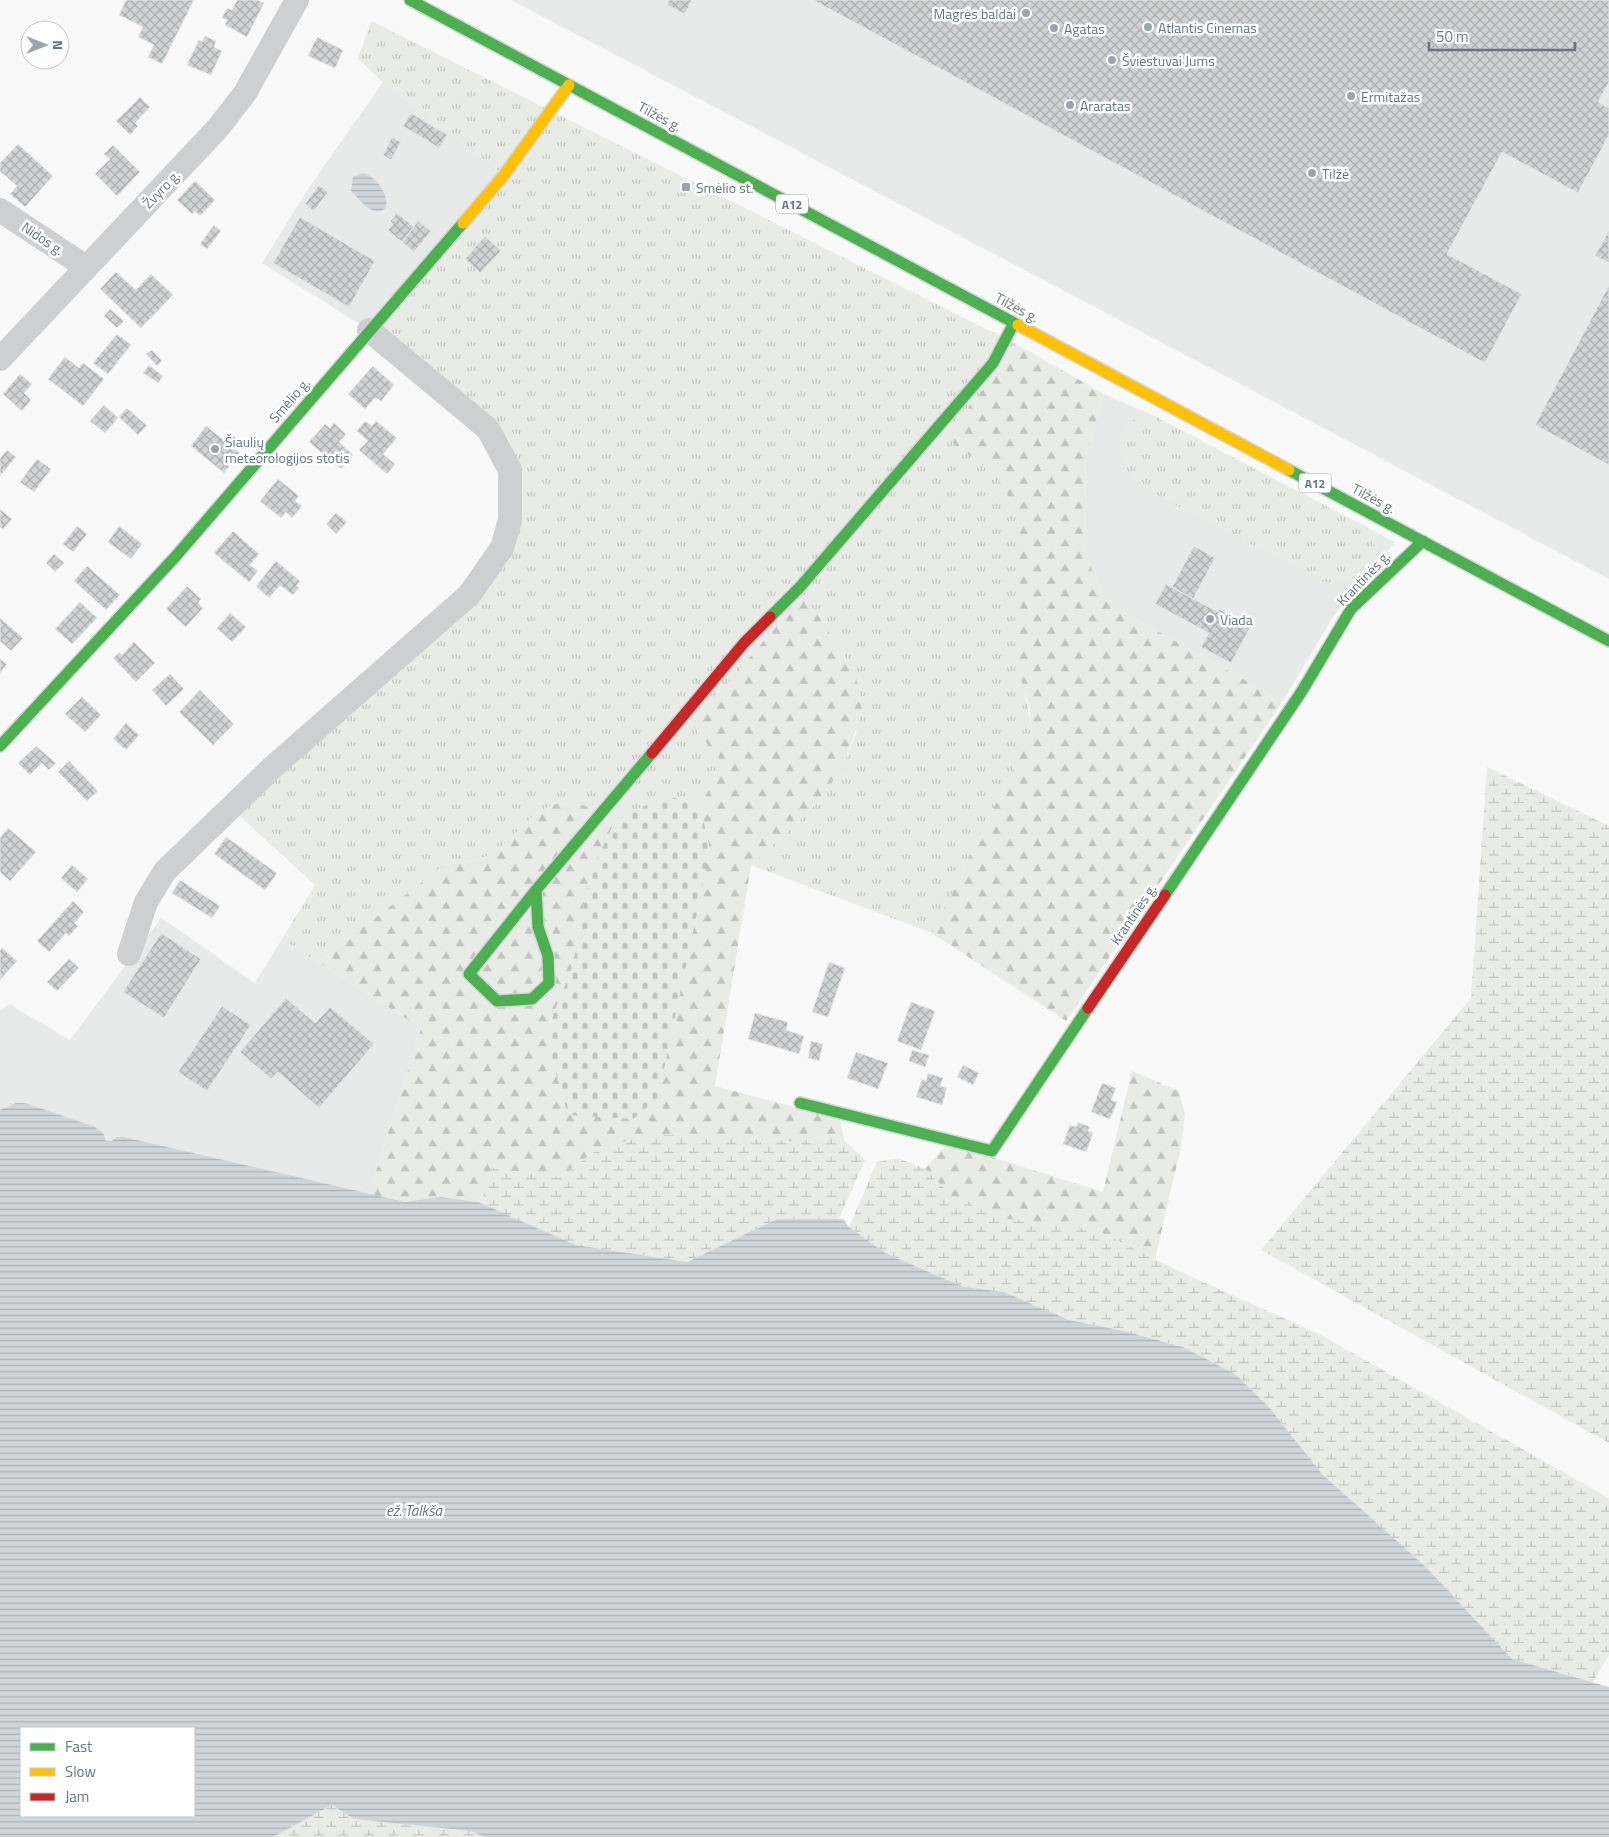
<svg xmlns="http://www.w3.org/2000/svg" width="1609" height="1837" font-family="'Titillium Web',sans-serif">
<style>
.built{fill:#e8e9e9}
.grass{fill:url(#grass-tufts)}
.forest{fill:url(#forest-firs)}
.wetland{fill:url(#wetland-marsh)}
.cemetery{fill:url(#cemetery-stones)}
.water{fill:url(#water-rules);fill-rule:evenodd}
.building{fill:url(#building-cross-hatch);stroke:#e8e8e8}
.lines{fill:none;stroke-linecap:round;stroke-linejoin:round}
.fast-casing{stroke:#d5d6d7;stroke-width:14}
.slow-casing{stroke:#d5d6d7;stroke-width:14}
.jam-casing{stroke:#d5d6d7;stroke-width:14}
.street{stroke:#cecfd0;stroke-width:24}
.fast{stroke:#4caf50;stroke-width:11}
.slow{stroke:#ffc107;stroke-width:11}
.jam{stroke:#c62828;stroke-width:11}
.poi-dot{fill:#99a4ac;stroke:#fff;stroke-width:2}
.labels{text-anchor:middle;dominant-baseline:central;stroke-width:5;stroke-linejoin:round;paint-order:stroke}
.shield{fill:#fff;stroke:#939fa8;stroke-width:1}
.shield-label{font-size:12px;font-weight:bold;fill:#657683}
.poi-label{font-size:14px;fill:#657683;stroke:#fff;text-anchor:start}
.street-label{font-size:14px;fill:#657683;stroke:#fff}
.water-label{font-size:15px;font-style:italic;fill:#60757c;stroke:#fff}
</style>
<defs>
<pattern id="grass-tufts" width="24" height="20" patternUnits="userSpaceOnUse" patternTransform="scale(1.25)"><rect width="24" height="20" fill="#e8ebe6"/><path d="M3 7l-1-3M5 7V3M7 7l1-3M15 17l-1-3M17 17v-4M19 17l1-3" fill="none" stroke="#c0c3c0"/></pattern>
<pattern id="forest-firs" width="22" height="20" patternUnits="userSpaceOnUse" patternTransform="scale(1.25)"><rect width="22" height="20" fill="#e8ebe6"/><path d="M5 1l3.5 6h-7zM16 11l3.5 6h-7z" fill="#c0c3c0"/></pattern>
<pattern id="wetland-marsh" width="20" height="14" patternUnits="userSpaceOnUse" patternTransform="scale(1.25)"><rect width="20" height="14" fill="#e8ebe6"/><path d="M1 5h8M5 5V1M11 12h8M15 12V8" fill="none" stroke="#c0c3c0"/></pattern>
<pattern id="cemetery-stones" width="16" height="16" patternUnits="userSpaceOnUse" patternTransform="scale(1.25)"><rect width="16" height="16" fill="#e8ebe6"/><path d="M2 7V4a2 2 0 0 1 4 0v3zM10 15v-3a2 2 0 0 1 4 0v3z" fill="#c0c3c0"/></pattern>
<pattern id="water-rules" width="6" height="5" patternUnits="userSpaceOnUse" patternTransform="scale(1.25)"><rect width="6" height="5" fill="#ced6d9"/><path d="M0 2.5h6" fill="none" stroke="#abb2b5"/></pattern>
<pattern id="building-cross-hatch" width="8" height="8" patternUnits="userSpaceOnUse" patternTransform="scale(1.25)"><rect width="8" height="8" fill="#d0d2d3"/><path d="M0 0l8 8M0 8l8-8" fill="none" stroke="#acafb1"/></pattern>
</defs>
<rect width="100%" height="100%" fill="#f9f9f9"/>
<path class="built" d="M511 0H1609V579L1038 277Z
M383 82 504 175 369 330 262 263 308 189Z
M1104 394 1152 415 1395 542 1333 617 1283 701 1123 612 1102 591 1091 568 1085 548 1086 455Z
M161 918 255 983 282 939 421 1028 369 1194 124 1137 112 1142 106 1141 0 1110V1010L9 1004 70 1040Z"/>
<path class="grass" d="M371 21 1018 345 955 445 992 472 1011 499 1020 531 1025 694 1032 731 932 933 751 865 809 812 841 771 857 730 719 758 721 772 700 804 667 796 617 818 583 805 558 803 536 813 496 852 476 860 444 865 318 962 282 939 315 885 232 809 469 595 510 520 488 429 369 330 504 175 383 82 358 59Z
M1152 415 1364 526C1394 562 1359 586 1323 582L1142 487C1114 466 1107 419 1152 415Z"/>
<path class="forest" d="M1018 345 1104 394 1086 455 1085 548 1091 568 1102 591 1123 612 1283 701 1066 1021 932 933 1032 731 1029 706 1015 658 1020 531 1011 499 992 472 955 445 947 436Z
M804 594 856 674 862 712 841 771 809 812 751 865 715 1086 840 1119 844 1140 827 1136 798 1142 743 1139 601 1147 559 1178 491 1168 483 1205 478 1202 441 1197 405 1202 369 1194 421 1028 318 962 444 865 476 860 496 852 536 813 558 803 583 805 617 818 590 872 572 968 545 1035 710 851 700 804 721 772 719 758 692 725Z
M1132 1071 1179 1091 1185 1114 1181 1147 1155 1259 1096 1230 1008 1219 955 1199 925 1169 946 1145 985 1155 1103 1192Z"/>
<path class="wetland" d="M1487 767 1609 826V1443L1261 1250 1471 998Z
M656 1134 798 1142 827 1136 844 1140 865 1160 839 1219H777L687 1262 576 1245 483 1205 491 1168 559 1178 601 1147Z
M898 1158 925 1169 955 1199 1008 1219 1096 1230 1181 1272 1319 1334 1609 1498V1655L1593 1682 1512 1659 1426 1567 1322 1474 1268 1406 1235 1374 1183 1347 1124 1331 1069 1320 1004 1292 964 1287 885 1253 849 1227 877 1162Z
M332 1805 354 1819 470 1831 484 1837H273Z"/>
<path class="cemetery" d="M667 796 700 804 710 851 658 1098 633 1119 568 1115 545 1035 572 968 590 872 617 818Z"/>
<path class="water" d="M362 173C385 177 398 219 372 210 364 207 357 196 351 191L353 177Z
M16 1103H25L95 1127 103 1133 106 1141H112L117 1137H124L405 1202 441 1197 478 1202 576 1245 687 1262 777 1219H843L849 1227 885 1253 964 1287 1004 1292 1069 1320 1124 1331 1183 1347 1235 1374 1268 1406 1322 1474 1426 1567 1512 1659 1609 1687V1837H484L470 1831 354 1819 332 1805 273 1837H0V1110ZM194 1728V1816H21V1728Z"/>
<path class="building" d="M126 0H194L162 64 148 57 154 45 138 37 143 27 119 15Z
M237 0H257L264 3 247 37 225 25 227 20 222 18 227 8 232 10Z
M669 0H692L685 14 667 5Z
M813 0H1609V82L1598 102 1609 108V135L1578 193 1502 152 1447 254 1522 294 1485 363Z
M205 36 216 41 214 47 222 51 211 75 187 65 199 40 202 42Z
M317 37 343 50 335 68 308 56Z
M140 97 150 107 135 123 138 126 130 135 116 121Z
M411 113 447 135 439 148 403 126Z
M392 137 401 142 391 160 383 155Z
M18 144 53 176 25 207 10 194 17 186 0 171V163Z
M113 145 140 172 117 196 95 174 110 159 104 154Z
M195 181 215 200 200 216 195 211 192 214 177 200Z
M319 185 328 192 314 211 305 204Z
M397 213 414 227 402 242 388 230 393 224 390 221Z
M300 217 375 261 349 307 273 263Z
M418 221 431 231 414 252 402 242Z
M214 225 221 231 207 249 200 244Z
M1609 230V263L1595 256Z
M485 236 501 251 480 273 465 259Z
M116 272 136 290 151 274 173 295 141 328 100 289Z
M1609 285V465L1535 425Z
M110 309 124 321 117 328 104 316Z
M117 334 131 345 108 374 93 363Z
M152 350 162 361 157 366 146 354Z
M65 357 79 368 83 363 104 379 83 406 48 379Z
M149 365 163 376 158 383 143 373Z
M373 366 394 385 381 401 376 397 365 409 348 394Z
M20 374 32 384 24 393 31 400 22 411 3 394Z
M104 405 118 418 105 433 90 421Z
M127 408 147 426 138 435 119 417Z
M365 421 372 426 376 421 397 438 383 454 395 464 387 474 359 450 368 441 357 431Z
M334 423 346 434 339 442 353 455 341 469 309 442 325 424 330 428Z
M206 426 240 453 224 473 191 446Z
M7 450 16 457 0 476V458Z
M37 459 51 469 34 492 20 482Z
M278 479 299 496 295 501 302 506 292 518 286 512 281 518 260 501Z
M0 509 12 519 3 529 0 527Z
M336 513 347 522 336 534 326 524Z
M77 526 87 534 73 552 63 544Z
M119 526 142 544 131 559 108 542Z
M233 531 259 554 250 565 258 571 249 582 214 553Z
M1194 546 1215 558 1193 599 1172 587Z
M54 554 64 563 55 572 46 563Z
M276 561 300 581 296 586 299 588 293 595 280 585 269 598 256 586Z
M87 566 120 595 106 610 74 581Z
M1166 584 1218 612 1219 609 1251 626 1231 663 1201 647 1209 633 1155 604Z
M187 586 201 599 198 603 203 608 186 627 166 609Z
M80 602 97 618 72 644 55 629Z
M230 613 246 627 232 642 217 628Z
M0 618 23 638 11 651 0 641Z
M134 642 155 663 136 682 113 658 119 652 122 655Z
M0 659 7 664 0 673Z
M170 674 184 689 166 706 152 690Z
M200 690 234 724 213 745 179 712Z
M82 697 101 715 85 732 65 714Z
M126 723 139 735 126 750 113 739Z
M36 746 56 763 49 770 42 763 30 775 18 763Z
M69 761 98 791 87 801 58 772Z
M8 828 36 852 10 881 0 872V838Z
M226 837 277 873 265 890 214 854Z
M72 865 88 879 77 892 61 878Z
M180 880 220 906 212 918 172 893Z
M73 901 84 912 74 923 78 926 69 936 66 933 49 952 37 941Z
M161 933 201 959 164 1018 123 992Z
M2 948 17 961 0 980V950Z
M69 959 79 968 57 991 47 982Z
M829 962 845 968 828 1017 812 1012Z
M286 998 315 1023 330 1007 374 1044 319 1108 278 1072 271 1079 240 1052Z
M911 1002 935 1011 921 1050 897 1041Z
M222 1006 251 1025 207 1091 178 1072Z
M755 1013 788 1022 786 1030 804 1036 799 1054 748 1039Z
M811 1041 823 1044 819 1061 808 1058Z
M912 1050 929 1055 925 1067 909 1061Z
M856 1052 888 1063 878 1089 847 1078Z
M963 1065 979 1073 973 1085 957 1077Z
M928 1073 943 1078 940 1086 947 1088 942 1105 916 1097 922 1079 926 1081Z
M1102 1083 1116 1088 1111 1100 1117 1102 1110 1119 1091 1112Z
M1078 1122 1090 1127 1088 1131 1093 1133 1086 1152 1063 1144 1070 1125 1076 1127Z"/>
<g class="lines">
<defs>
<path id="fast" d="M410 0 1018 325
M1289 470 1609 641
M770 617 800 587 993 363 1014 323
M0 746 176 556 463 223
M536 890 538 927 548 956 549 983 532 999 497 1001 469 974 536 890 652 753
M1165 895 1302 691 1351 609 1423 541
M800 1103 992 1151 1088 1008"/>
<path id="slow" d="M463 223 504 175 569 85
M1018 325 1289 470"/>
<path id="jam" d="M652 753 744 643 770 617
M1088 1008 1165 895"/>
</defs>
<use href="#fast" class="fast-casing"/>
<use href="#slow" class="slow-casing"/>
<use href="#jam" class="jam-casing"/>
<path class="street" d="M0 210 86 267
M0 359 218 128 245 93 297 0
M129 954 146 902 165 871 273 767 469 595 502 548 510 520V470L488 429 369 330"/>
<use href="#fast" class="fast"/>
<use href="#slow" class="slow"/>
<use href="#jam" class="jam"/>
</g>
<g class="poi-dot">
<circle cx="1026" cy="13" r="5"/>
<circle cx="1148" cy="27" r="5"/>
<circle cx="1054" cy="28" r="5"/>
<circle cx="1112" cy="60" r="5"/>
<circle cx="1351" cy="96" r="5"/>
<circle cx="1070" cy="105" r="5"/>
<circle cx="1312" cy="173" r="5"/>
<rect x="681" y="182" width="10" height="10" rx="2.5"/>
<circle cx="215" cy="449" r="5"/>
<circle cx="1210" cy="619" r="5"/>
</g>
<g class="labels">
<g class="shield">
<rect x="776" y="194.5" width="32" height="19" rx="4"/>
<rect x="1299" y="473.5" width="32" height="19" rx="4"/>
</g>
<g class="shield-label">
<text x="792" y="204">A12</text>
<text x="1315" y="483">A12</text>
</g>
<g class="poi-label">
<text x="1016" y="13" text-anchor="end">Magrės baldai</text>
<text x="1158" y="27">Atlantis Cinemas</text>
<text x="1064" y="28">Agatas</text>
<text x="1122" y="60">Šviestuvai Jums</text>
<text x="1361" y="96">Ermitažas</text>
<text x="1080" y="105">Araratas</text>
<text x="1322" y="173">Tilžė</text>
<text x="696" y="187">Smėlio st.</text>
<text x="225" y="441">Šiaulių<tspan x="225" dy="16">meteorologijos stotis</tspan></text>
<text x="1220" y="619">Viada</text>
</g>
<g class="street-label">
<text transform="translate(660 116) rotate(28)">Tilžės g.</text>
<text transform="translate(161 189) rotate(-46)">Žvyro g.</text>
<text transform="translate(43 238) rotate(34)">Nidos g.</text>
<text transform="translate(1017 307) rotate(28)">Tilžės g.</text>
<text transform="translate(289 400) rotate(-49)">Smėlio g.</text>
<text transform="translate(1374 498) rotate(28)">Tilžės g.</text>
<text transform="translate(1363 578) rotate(-46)">Krantinės g.</text>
<text transform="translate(1133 914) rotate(-56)">Krantinės g.</text>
</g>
<g class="water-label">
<text x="414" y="1510">ež. Talkša</text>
</g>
</g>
<rect x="20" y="1727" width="175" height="90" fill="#ffffff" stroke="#c1c8cd"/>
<rect x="30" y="1743" width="25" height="8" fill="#4caf50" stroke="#c1c8cd"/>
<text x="65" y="1752" font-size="15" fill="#657683">Fast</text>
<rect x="30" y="1768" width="25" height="8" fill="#ffc107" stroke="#c1c8cd"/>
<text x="65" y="1777" font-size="15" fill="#657683">Slow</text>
<rect x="30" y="1793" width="25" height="8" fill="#c62828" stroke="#c1c8cd"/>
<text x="65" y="1802" font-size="15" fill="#657683">Jam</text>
<g transform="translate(45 45) rotate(90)"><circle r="24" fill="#ffffff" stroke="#c1c8cd"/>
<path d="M0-4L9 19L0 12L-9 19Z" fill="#99a4ac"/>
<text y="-8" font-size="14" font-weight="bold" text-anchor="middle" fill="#657683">N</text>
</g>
<path d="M1429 42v8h146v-8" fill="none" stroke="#657683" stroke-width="2.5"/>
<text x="1436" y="42" font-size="15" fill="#657683" stroke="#ffffff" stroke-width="4" paint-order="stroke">50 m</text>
</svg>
